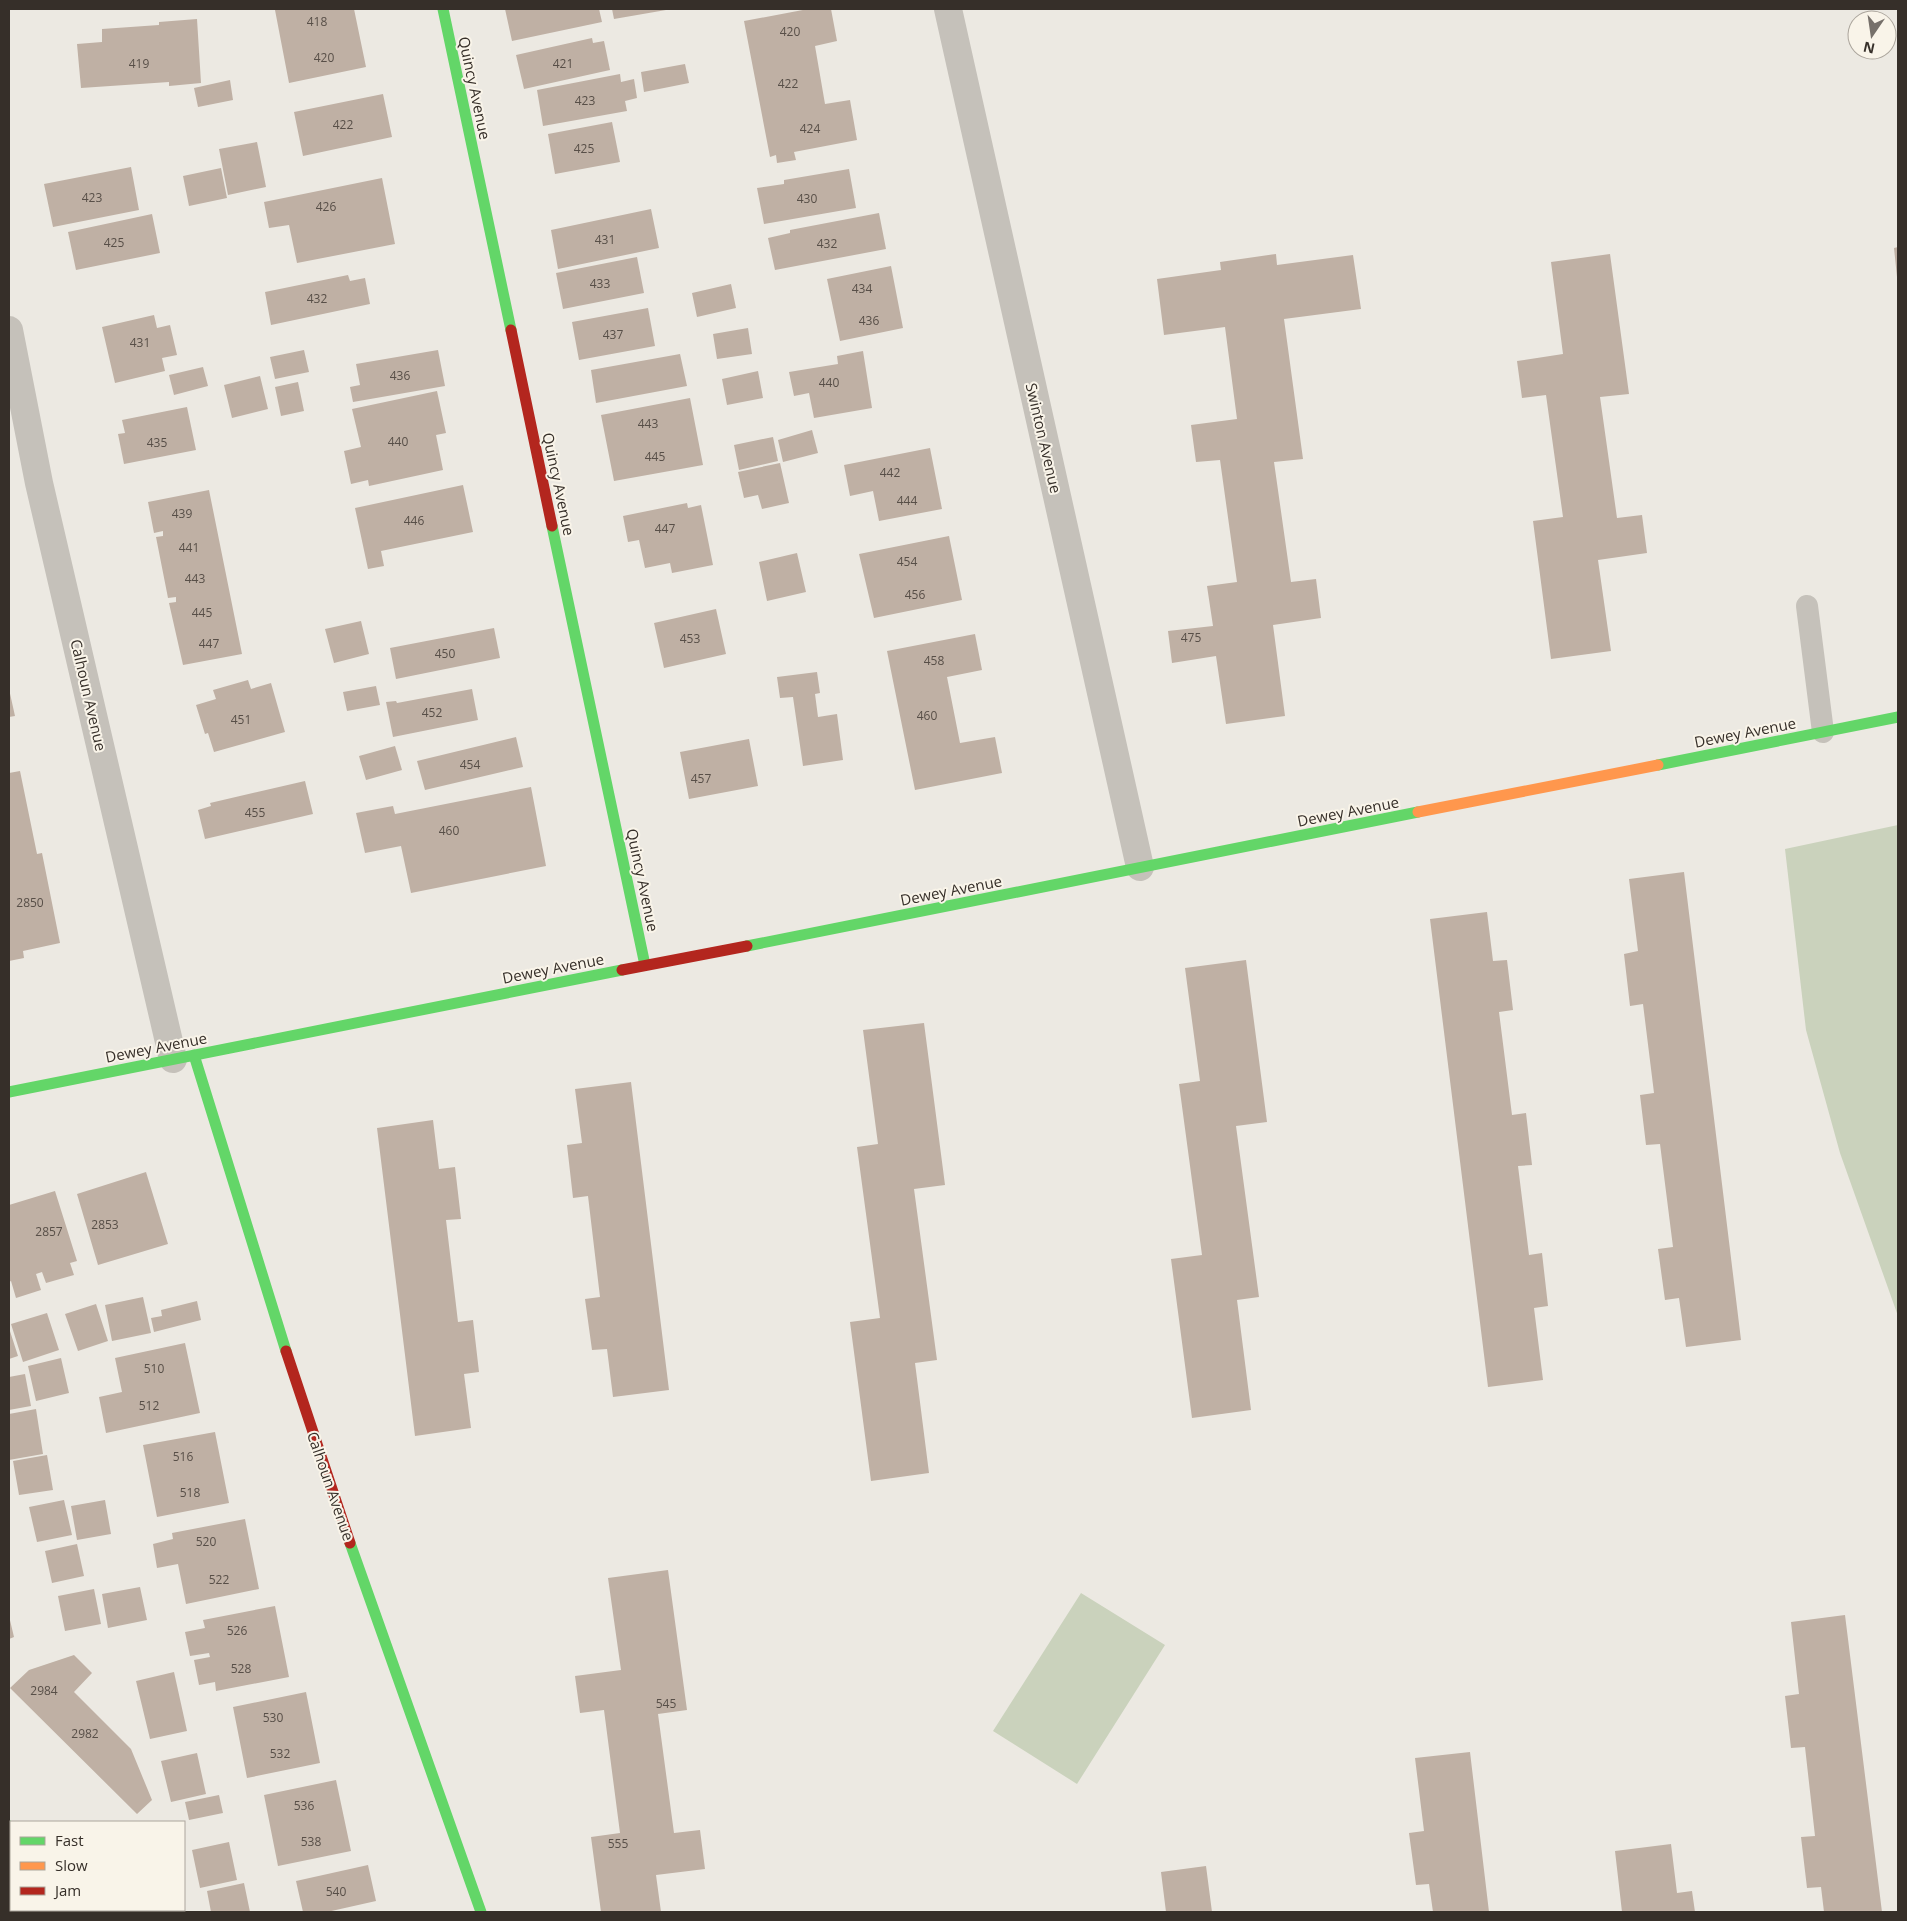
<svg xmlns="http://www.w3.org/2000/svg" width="1907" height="1921" font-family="'Open Sans',sans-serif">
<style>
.green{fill:#cad2bc}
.building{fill:#bfb0a4}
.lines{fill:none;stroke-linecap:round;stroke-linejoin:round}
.lane{stroke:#c5c1ba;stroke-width:22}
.street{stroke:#c5c1ba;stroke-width:28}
.fast{stroke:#63d668;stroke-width:11}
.slow{stroke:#ff974d;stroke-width:11}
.jam{stroke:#b3261e;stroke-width:11}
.labels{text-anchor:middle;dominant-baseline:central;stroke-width:4;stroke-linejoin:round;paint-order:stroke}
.number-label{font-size:12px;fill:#584f48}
.street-label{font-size:15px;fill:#362f29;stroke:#f9f4e9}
</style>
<rect width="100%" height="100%" fill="#ece9e2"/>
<path class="green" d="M1898 825V1316L1840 1153 1806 1030 1785 849Z
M1081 1593 1165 1645 1077 1784 993 1731Z"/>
<path class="building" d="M283 9H354L366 67 289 83 275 10Z
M505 9H599L602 22 512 41Z
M612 9H666V10L614 19Z
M808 9H831L837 41 815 46 825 104 850 100 857 140 794 152 796 160 777 163 776 155 770 157 744 21Z
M197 19 201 83 169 86V82L81 88 77 44 102 42V29L159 25V22Z
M592 38 593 43 604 41 610 70 524 89 516 55Z
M685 64 689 83 644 92 641 72Z
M620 74 621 82 634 79 637 98 625 101 627 111 543 126 537 90Z
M230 80 233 100 198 107 194 88Z
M383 94 392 137 303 156 294 112Z
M612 122 620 162 555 174 548 134Z
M257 142 266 187 228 195 219 149Z
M131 167 139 210 53 227 44 184Z
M221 168 227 198 189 206 183 176Z
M849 169 856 208 764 224 757 188 784 184V180Z
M382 178 395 244 297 263 289 225 269 228 264 202Z
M651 209 659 248 558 269 551 230Z
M879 213 886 249 775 270 768 238 790 233V230Z
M152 214 160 253 76 270 68 232Z
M1898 247V277H1897L1894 248Z
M1276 254 1277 265 1353 255 1361 309 1284 319 1303 459 1274 462 1291 582 1316 579 1321 618 1273 625 1285 716 1226 724 1216 656 1172 663 1168 631 1213 626 1207 586 1237 582 1220 460 1196 462 1191 425 1237 419 1225 327 1164 335 1157 279 1221 270 1220 262Z
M1610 254 1629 394 1600 397 1617 518 1642 515 1647 553 1598 560 1611 651 1551 659 1533 521 1563 517 1546 395 1522 398 1517 361 1563 354 1551 262Z
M637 257 644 293 563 309 556 273Z
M891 266 903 328 840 341 827 279Z
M348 275 350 281 365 278 370 304 271 325 265 292Z
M731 284 736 308 697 317 692 293Z
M648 308 655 346 579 360 572 322Z
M154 315 157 328 170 325 177 355 162 358 165 371 115 383 102 327Z
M748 328 752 354 717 359 713 334Z
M304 350 309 372 275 379 270 357Z
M438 350 445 386 353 402 350 387 360 385 356 364Z
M863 351 872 408 814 418 809 393 794 396 789 372 838 364 837 356Z
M680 354 687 386 596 403 591 370Z
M203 367 208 386 174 395 169 375Z
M758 371 763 398 727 405 722 379Z
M260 376 268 409 232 418 224 385Z
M298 382 304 411 281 416 275 387Z
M437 391 446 433 436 435 443 470 369 486 368 480 351 484 344 451 361 447 352 409Z
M690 398 703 465 614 481 601 415Z
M187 407 196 450 124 464 118 434 125 433 122 420Z
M812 430 818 453 783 462 778 440Z
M773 437 778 461 739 470 734 445Z
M930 448 942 509 879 521 873 491 850 496 844 465Z
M780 463 789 503 762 509 758 495 744 498 738 472Z
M463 485 473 532 381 551 384 566 368 569 355 508Z
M209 490 242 654 183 665 169 603 176 602V597L168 598 156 537 163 536V531L154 533 148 502Z
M687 503 688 508 701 505 713 565 672 573 670 563 645 568 639 540 628 542 623 516Z
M949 536 962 600 874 618 859 554Z
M797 553 806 592 767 601 759 562Z
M716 609 726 654 664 668 654 623Z
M361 621 369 654 334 663 325 629Z
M494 628 500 658 396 679 390 648Z
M975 634 982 670 947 677 960 743 995 737 1002 773 915 790 887 651Z
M817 672 820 693 815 694 818 717 837 714 843 760 803 766 793 697 780 698 777 677Z
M248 680 251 689 271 683 285 732 214 752 208 733 205 734 196 705 216 699 213 690Z
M376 686 380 705 347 711 343 692Z
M9 689 15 716 9 717Z
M472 689 478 720 393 737 386 702 396 701 397 703Z
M516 737 523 767 425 790 417 761Z
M749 739 758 786 689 799 680 752Z
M395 746 402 770 366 780 359 756Z
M20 771 37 854 42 853 60 943 23 951 24 958 9 961V773Z
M305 781 313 814 205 839 198 810 211 806 210 803Z
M531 787 546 866 411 893 401 846 365 853 356 813 393 806 395 814Z
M1684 872 1741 1340 1686 1347 1679 1298 1665 1300 1658 1249 1673 1247 1660 1144 1646 1145 1640 1095 1654 1093 1643 1004 1630 1006 1624 954 1638 951 1629 879Z
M1487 912 1493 961 1507 960 1513 1010 1499 1012 1512 1115 1526 1113 1532 1165 1518 1166 1529 1255 1542 1253 1548 1306 1534 1308 1543 1380 1488 1387 1430 919Z
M1246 960 1267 1122 1236 1126 1259 1297 1237 1300 1251 1410 1192 1418 1171 1259 1202 1255 1179 1084 1200 1081 1185 968Z
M924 1023 945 1185 914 1189 937 1360 915 1363 929 1473 871 1481 850 1322 880 1318 857 1147 878 1144 863 1030Z
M631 1082 669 1390 613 1397 607 1349 592 1350 585 1299 600 1297 588 1196 573 1198 567 1145 582 1143 575 1089Z
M433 1120 439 1169 455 1167 461 1219 446 1220 458 1322 473 1320 479 1372 464 1374 471 1428 415 1436 377 1128Z
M146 1172 168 1244 98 1265 77 1194Z
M55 1191 77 1261 70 1263 74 1275 46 1283 42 1272 36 1274 41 1290 16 1298 11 1281 9 1282V1205Z
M143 1297 151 1333 112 1341 105 1305Z
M197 1301 201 1320 154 1332 151 1318 162 1316 161 1310Z
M96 1304 108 1341 78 1351 65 1314Z
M47 1313 59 1350 23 1362 11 1324Z
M9 1328 18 1356 9 1359Z
M185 1343 200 1413 106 1433 99 1397 122 1392 115 1358Z
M61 1358 69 1393 36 1401 28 1366Z
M25 1374 31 1406 9 1410V1377Z
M36 1409 43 1454 9 1460V1414Z
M215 1432 229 1503 157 1517 143 1445Z
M47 1455 53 1490 19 1495 13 1461Z
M64 1500 72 1535 37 1542 29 1507Z
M105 1500 111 1534 77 1540 71 1506Z
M245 1519 259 1589 186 1604 178 1564 157 1568 153 1544 173 1539 172 1533Z
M77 1544 84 1576 52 1583 45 1551Z
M668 1570 687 1710 658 1714 674 1833 700 1830 705 1869 656 1875 661 1912H601L591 1837 620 1833 604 1710 580 1713 575 1676 621 1670 608 1578Z
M140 1587 147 1620 108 1628 102 1594Z
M94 1589 101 1624 65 1631 58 1596Z
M275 1606 289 1677 216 1691 215 1682 199 1685 194 1660 210 1657 209 1653 190 1656 185 1632 205 1628 203 1620Z
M1845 1615 1882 1912H1824L1821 1887 1807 1888 1801 1837 1815 1836 1805 1747 1791 1748 1785 1696 1799 1694 1791 1622Z
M9 1616 14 1637 9 1639Z
M74 1655 92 1673 74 1692 131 1749 152 1800 137 1814 10 1688 29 1670Z
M174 1672 187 1731 150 1739 136 1681Z
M306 1692 320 1763 247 1778 233 1707Z
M1470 1752 1489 1912H1433L1429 1884 1416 1885 1409 1833 1424 1831 1415 1758Z
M197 1753 206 1794 171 1802 161 1761Z
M336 1780 351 1851 278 1866 264 1795Z
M219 1795 223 1813 189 1820 185 1802Z
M229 1842 237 1880 200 1888 192 1850Z
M1671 1844 1677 1893 1692 1891 1695 1912H1622L1615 1851Z
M368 1865 376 1901 327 1912H303L296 1881Z
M1206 1866 1212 1912H1166L1161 1872Z
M244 1883 250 1912H211L207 1891Z"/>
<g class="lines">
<path class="lane" d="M1807 606 1823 732"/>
<path class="street" d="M948 9 1140 867
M9 330 39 483 173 1059"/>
<path class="fast" d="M443 9 511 330
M552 526 645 965
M1658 765 1898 717
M747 946 1418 812
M194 1055 286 1351
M9 1092 622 970
M350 1543 481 1912
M9 1826 11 1829
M90 1910 93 1912"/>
<path class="slow" d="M1418 812 1658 765"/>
<path class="jam" d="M511 330 552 526
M622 970 747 946
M286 1351 350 1543"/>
</g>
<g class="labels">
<g class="number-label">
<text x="317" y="21">418</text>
<text x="790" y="31">420</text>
<text x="324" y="57">420</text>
<text x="139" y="63">419</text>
<text x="563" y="63">421</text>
<text x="788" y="83">422</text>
<text x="585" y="100">423</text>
<text x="343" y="124">422</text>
<text x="810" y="128">424</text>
<text x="584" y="148">425</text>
<text x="92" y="197">423</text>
<text x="807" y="198">430</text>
<text x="326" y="206">426</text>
<text x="605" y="239">431</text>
<text x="114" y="242">425</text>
<text x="827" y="243">432</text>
<text x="600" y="283">433</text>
<text x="862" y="288">434</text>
<text x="317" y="298">432</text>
<text x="869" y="320">436</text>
<text x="613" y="334">437</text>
<text x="140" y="342">431</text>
<text x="400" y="375">436</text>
<text x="829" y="382">440</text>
<text x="648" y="423">443</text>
<text x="398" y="441">440</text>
<text x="157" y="442">435</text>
<text x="655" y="456">445</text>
<text x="890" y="472">442</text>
<text x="907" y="500">444</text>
<text x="182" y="513">439</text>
<text x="414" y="520">446</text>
<text x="665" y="528">447</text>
<text x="189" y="547">441</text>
<text x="907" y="561">454</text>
<text x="195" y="578">443</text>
<text x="915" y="594">456</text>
<text x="202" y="612">445</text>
<text x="1191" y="637">475</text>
<text x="690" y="638">453</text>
<text x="209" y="643">447</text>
<text x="445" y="653">450</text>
<text x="934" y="660">458</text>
<text x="432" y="712">452</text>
<text x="927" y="715">460</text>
<text x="241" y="719">451</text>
<text x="470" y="764">454</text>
<text x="701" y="778">457</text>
<text x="255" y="812">455</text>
<text x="449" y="830">460</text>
<text x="30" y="902">2850</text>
<text x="105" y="1224">2853</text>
<text x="49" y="1231">2857</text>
<text x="154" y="1368">510</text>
<text x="149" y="1405">512</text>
<text x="183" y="1456">516</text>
<text x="190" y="1492">518</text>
<text x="206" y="1541">520</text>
<text x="219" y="1579">522</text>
<text x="237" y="1630">526</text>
<text x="241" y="1668">528</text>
<text x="44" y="1690">2984</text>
<text x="666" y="1703">545</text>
<text x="273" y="1717">530</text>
<text x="85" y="1733">2982</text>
<text x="280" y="1753">532</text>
<text x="304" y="1805">536</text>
<text x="311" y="1841">538</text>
<text x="618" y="1843">555</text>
<text x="336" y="1891">540</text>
</g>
<g class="street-label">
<text transform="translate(475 88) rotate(78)">Quincy Avenue</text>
<text transform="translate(1044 438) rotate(77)">Swinton Avenue</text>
<text transform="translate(559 484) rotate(78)">Quincy Avenue</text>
<text transform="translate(89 695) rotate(77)">Calhoun Avenue</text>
<text transform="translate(1745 732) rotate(-11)">Dewey Avenue</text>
<text transform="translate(1348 811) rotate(-11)">Dewey Avenue</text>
<text transform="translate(643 880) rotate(78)">Quincy Avenue</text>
<text transform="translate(951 890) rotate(-11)">Dewey Avenue</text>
<text transform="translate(553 968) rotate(-11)">Dewey Avenue</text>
<text transform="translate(156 1047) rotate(-11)">Dewey Avenue</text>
<text transform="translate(331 1486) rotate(71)">Calhoun Avenue</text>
</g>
</g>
<rect width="1907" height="1921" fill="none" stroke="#362f29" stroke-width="20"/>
<rect x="10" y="1821" width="175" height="90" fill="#f9f4e9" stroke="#aba59c"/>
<rect x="20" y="1837" width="25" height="8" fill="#63d668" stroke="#aba59c"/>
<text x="55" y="1846" font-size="15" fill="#362f29">Fast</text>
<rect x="20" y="1862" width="25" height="8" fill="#ff974d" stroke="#aba59c"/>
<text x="55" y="1871" font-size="15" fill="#362f29">Slow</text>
<rect x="20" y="1887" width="25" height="8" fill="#b3261e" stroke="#aba59c"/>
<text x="55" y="1896" font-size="15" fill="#362f29">Jam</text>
<g transform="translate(1872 35) rotate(193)"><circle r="24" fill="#f9f4e9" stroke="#aba59c"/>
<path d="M0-4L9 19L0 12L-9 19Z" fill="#76706a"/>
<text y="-8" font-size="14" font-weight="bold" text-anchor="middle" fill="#362f29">N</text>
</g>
</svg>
